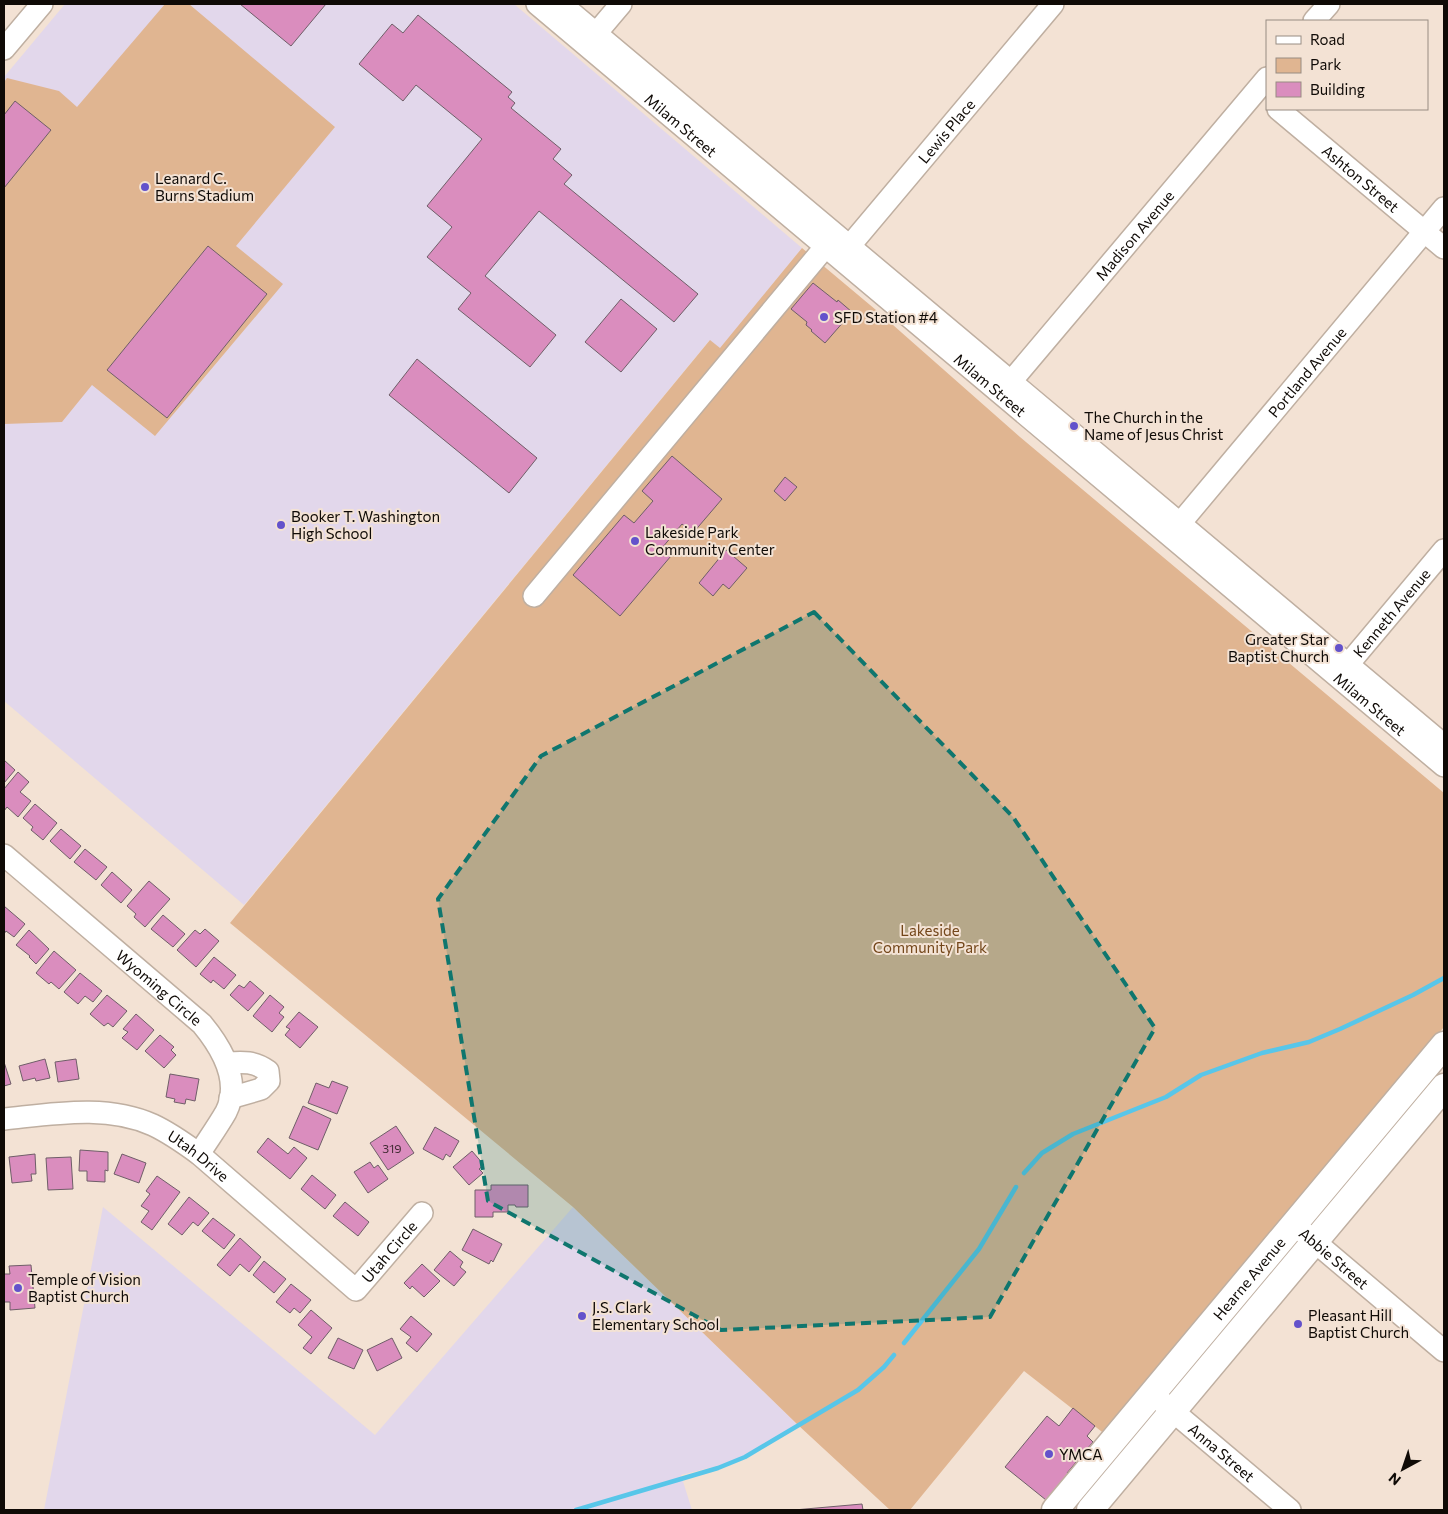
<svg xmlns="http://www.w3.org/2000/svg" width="1448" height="1514" font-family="Commissioner,sans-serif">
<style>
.education{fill:#e2d7eb}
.green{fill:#e0b591}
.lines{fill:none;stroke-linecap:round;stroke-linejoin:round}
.stream{stroke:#58c6e9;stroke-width:4.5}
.building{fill:#da8dbe;stroke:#6f5e68}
.minor-casing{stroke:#bfafa1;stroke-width:24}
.major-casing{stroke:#bfafa1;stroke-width:29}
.minor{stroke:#fff;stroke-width:21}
.major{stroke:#fff;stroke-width:26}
.marked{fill:#0f766e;fill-opacity:0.2;stroke:#0f766e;stroke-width:4;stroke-dasharray:10 6;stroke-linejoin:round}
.poi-dot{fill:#6352cb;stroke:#f3e2d4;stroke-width:2}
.labels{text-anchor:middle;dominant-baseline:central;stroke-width:4;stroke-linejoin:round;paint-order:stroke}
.number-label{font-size:12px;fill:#422b34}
.street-label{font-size:15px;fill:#0f0a06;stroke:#f3e2d4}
.poi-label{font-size:15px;fill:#0f0a06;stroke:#f3e2d4;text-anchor:start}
.park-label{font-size:15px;fill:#73461a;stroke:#f3e2d4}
</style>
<rect width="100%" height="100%" fill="#f3e2d4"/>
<path class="education" d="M65 4H514L802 248 720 349 709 341 244 905 4 701V77Z
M103 1207 375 1435 573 1207 798 1425 733 1462 681 1475 692 1510H44Z"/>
<path class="green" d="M165 4H189L335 127 236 246 283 284 155 436 92 385 62 422 4 424V82L7 78 59 91 77 107Z
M802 248 876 310 1020 437 1444 793V1027L1106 1435 1024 1371 910 1510H890L798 1425 573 1207 230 923 710 340 720 348Z"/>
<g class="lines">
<path class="stream" d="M1024 1173 1042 1153 1073 1134 1166 1097 1201 1075 1262 1053 1309 1042 1340 1029 1413 995 1444 978
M904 1343 979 1249 1016 1187
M576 1510 718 1468 745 1457 858 1390 884 1367 894 1355"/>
</g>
<path class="building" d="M240 4H326L291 46Z
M418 15 512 92 508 97 515 103 511 108 561 149 553 159 572 175 564 184 698 294 674 322 539 211 485 276 556 335 530 367 458 309 471 293 427 257 452 227 427 206 482 139 416 85 403 101 359 64 392 24 403 33Z
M15 101 51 130 4 188V115Z
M208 246 267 294 167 418 107 370Z
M813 283 837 302 838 300 852 312 825 343 811 331 812 330 806 325 807 322 791 309Z
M621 299 657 329 621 372 585 342Z
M417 359 537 458 509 493 389 395Z
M672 456 722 499 693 533 682 524 662 548 671 556 620 616 573 575 624 515 634 523 653 501 642 491Z
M785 477 797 487 785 501 774 491Z
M726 550 747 568 729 589 723 584 713 596 699 583Z
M4 760 15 770 4 783Z
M18 772 29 782 20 792 31 801 18 817 7 807 4 811V789Z
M35 804 57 823 43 840 31 830 33 827 23 818Z
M61 829 81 846 70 859 50 841Z
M85 849 107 867 96 880 74 862Z
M112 872 132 890 121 903 101 885Z
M149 881 170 899 145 927 134 917 136 914 127 906Z
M4 906 25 924 14 937 6 931 4 934Z
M163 915 185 934 173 947 151 929Z
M205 929 219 941 196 967 177 950 195 930 200 934Z
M29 930 49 949 36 964 29 957 30 956 16 945Z
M54 951 76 970 59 989 51 982 49 984 36 973Z
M214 957 236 975 224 989 213 980 211 983 200 974Z
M80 973 102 991 93 1002 85 996 78 1004 64 992Z
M250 981 264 993 248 1011 230 995 239 985 244 988Z
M107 995 127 1011 113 1027 108 1023 104 1026 90 1014Z
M270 995 284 1007 279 1013 284 1017 272 1032 253 1016Z
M299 1012 318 1027 300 1048 285 1035 290 1029 286 1027Z
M136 1014 154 1030 137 1050 122 1038 128 1032 123 1029Z
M160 1035 174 1047 171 1050 176 1055 164 1068 145 1051Z
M45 1059 50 1078 36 1081 35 1078 23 1081 19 1066Z
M76 1059 79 1079 58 1082 55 1062Z
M4 1062 11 1084 4 1086Z
M170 1074 199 1079 195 1101 186 1099 185 1104 174 1102 175 1099 166 1097Z
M332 1081 348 1087 337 1114 308 1103 316 1083 329 1088Z
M303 1106 331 1119 318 1150 289 1138Z
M396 1126 414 1153 388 1170 370 1143Z
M435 1127 459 1141 450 1157 446 1154 443 1160 423 1149Z
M268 1138 288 1154 294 1147 307 1158 290 1179 257 1152Z
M80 1150 108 1152V1171L105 1170V1182L87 1181V1171H79Z
M472 1151 484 1165 479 1169 483 1173 469 1185 453 1167Z
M35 1154 36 1174H31L32 1181 12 1183 9 1157Z
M122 1154 146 1163 139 1183 114 1174Z
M71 1157 73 1189 48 1190 46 1158Z
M370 1162 374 1168 378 1165 388 1179 368 1193 354 1172Z
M312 1175 336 1195 325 1209 301 1189Z
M157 1176 180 1192 152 1230 141 1222 149 1211 141 1206 150 1194 146 1191Z
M491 1185H528V1207H516L515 1205H508V1212H493V1217H475V1190H491Z
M189 1197 209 1213 198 1226 193 1222 182 1235 168 1224Z
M345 1202 369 1222 358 1236 333 1216Z
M213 1218 235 1235 224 1249 202 1231Z
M473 1229 502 1244 493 1262 491 1260 489 1264 462 1250Z
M240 1238 261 1257 249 1272 240 1264 230 1276 217 1265Z
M450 1251 463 1262 460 1267 466 1272 454 1286 434 1270Z
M264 1261 286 1279 274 1293 253 1275Z
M422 1264 440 1281 424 1297 412 1286 410 1289 404 1283Z
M31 1265 35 1308 10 1310V1302H4V1274H10L9 1266Z
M291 1284 311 1300 300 1313 294 1308 290 1313 276 1302Z
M311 1310 332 1328 311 1354 303 1348 312 1337 298 1325Z
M411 1316 432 1334 417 1352 406 1343 411 1337 400 1329Z
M338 1338 363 1350 354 1369 328 1358Z
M392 1338 402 1358 377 1371 367 1350Z
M1073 1408 1095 1426 1087 1436 1093 1442 1067 1473 1070 1476 1046 1500 1005 1467 1047 1416 1059 1426Z
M862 1504 863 1510H794Z"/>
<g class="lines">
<defs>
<g id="minor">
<path id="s1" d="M537 4 1444 766"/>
<path d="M561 4 1444 745"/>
<path d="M1314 21 1329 4"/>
<path d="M588 43 621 4"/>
<path d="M4 49 42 4"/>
<path id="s2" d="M1278 109 1444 248"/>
<path id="s3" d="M842 255 1053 4"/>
<path id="s4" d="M1003 391 1267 78"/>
<path id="s5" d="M1172 533 1444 208"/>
<path d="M534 596 826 246"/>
<path id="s6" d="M1340 674 1444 550"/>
<path id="s7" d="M4 855 202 1024C221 1047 242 1080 226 1112 218 1126 208 1140 199 1154"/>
<path d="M227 1063C243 1062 254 1061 268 1071L269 1081 261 1089 230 1098"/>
<path id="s8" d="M4 1119C53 1114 107 1104 153 1125 170 1133 184 1143 199 1154L356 1290 422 1213"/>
<path id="s9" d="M1302 1231 1444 1351"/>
<path id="s10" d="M1162 1402 1290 1510"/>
</g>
<g id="major">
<path id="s11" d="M1055 1510 1444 1045"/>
<path d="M1090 1510 1444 1087"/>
</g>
</defs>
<use href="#minor" class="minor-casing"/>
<use href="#major" class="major-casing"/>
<use href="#minor" class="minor"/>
<use href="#major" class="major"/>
</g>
<path class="marked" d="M814 612 1013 817 1155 1028 990 1317 721 1330 488 1201 438 899 541 756Z"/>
<g class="poi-dot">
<circle cx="145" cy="187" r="5"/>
<circle cx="824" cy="317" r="5"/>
<circle cx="1074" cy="426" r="5"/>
<circle cx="281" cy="525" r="5"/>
<circle cx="635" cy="541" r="5"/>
<circle cx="1339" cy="648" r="5"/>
<circle cx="18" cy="1288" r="5"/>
<circle cx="582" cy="1316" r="5"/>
<circle cx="1298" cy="1324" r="5"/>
<circle cx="1049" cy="1454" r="5"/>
</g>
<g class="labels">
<g class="number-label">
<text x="392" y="1148">319</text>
</g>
<g class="street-label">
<text stroke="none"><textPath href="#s1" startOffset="188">Milam Street</textPath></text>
<text stroke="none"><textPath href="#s3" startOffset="162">Lewis Place</textPath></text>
<text stroke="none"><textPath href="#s2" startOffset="108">Ashton Street</textPath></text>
<text stroke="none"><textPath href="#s4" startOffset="204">Madison Avenue</textPath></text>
<text stroke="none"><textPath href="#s5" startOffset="210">Portland Avenue</textPath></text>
<text stroke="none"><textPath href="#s1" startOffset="592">Milam Street</textPath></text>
<text stroke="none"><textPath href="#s6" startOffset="80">Kenneth Avenue</textPath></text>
<text stroke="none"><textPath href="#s1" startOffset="1088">Milam Street</textPath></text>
<text stroke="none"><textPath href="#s7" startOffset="204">Wyoming Circle</textPath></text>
<text stroke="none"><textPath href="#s8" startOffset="206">Utah Drive</textPath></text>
<text stroke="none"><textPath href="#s8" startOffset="464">Utah Circle</textPath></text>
<text stroke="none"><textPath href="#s9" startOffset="42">Abbie Street</textPath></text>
<text stroke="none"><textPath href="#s11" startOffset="302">Hearne Avenue</textPath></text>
<text stroke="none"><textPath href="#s10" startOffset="78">Anna Street</textPath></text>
</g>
<g class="poi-label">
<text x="155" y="178">Leanard C.<tspan x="155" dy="17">Burns Stadium</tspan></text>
<text x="834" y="317">SFD Station #4</text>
<text x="1084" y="417">The Church in the<tspan x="1084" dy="17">Name of Jesus Christ</tspan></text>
<text x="291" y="516">Booker T. Washington<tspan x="291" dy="17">High School</tspan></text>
<text x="645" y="532">Lakeside Park<tspan x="645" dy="17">Community Center</tspan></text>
<text x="1329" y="639" text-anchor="end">Greater Star<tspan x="1329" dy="17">Baptist Church</tspan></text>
<text x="28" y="1279">Temple of Vision<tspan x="28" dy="17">Baptist Church</tspan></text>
<text x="592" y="1307">J.S. Clark<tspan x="592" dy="17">Elementary School</tspan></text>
<text x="1308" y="1315">Pleasant Hill<tspan x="1308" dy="17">Baptist Church</tspan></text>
<text x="1059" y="1454">YMCA</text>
</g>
<g class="park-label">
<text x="930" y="930">Lakeside<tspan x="930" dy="17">Community Park</tspan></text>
</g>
</g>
<rect width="1448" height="1514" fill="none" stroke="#0f0a06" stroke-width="10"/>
<rect x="1266" y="20" width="162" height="90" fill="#f3e2d4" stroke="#988c82"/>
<rect x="1276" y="36" width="25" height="8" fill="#ffffff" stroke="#988c82"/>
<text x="1310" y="45" font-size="15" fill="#0f0a06">Road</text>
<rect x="1276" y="58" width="25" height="15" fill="#e0b591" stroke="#988c82"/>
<text x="1310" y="70" font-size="15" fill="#0f0a06">Park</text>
<rect x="1276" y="82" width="25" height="15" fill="#da8dbe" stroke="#988c82"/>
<text x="1310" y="95" font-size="15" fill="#0f0a06">Building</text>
<g transform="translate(1403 1469) rotate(220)" stroke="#f3e2d4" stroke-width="4" paint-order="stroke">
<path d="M0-4L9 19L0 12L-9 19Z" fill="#0f0a06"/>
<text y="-8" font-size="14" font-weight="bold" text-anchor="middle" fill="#0f0a06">N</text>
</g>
</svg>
